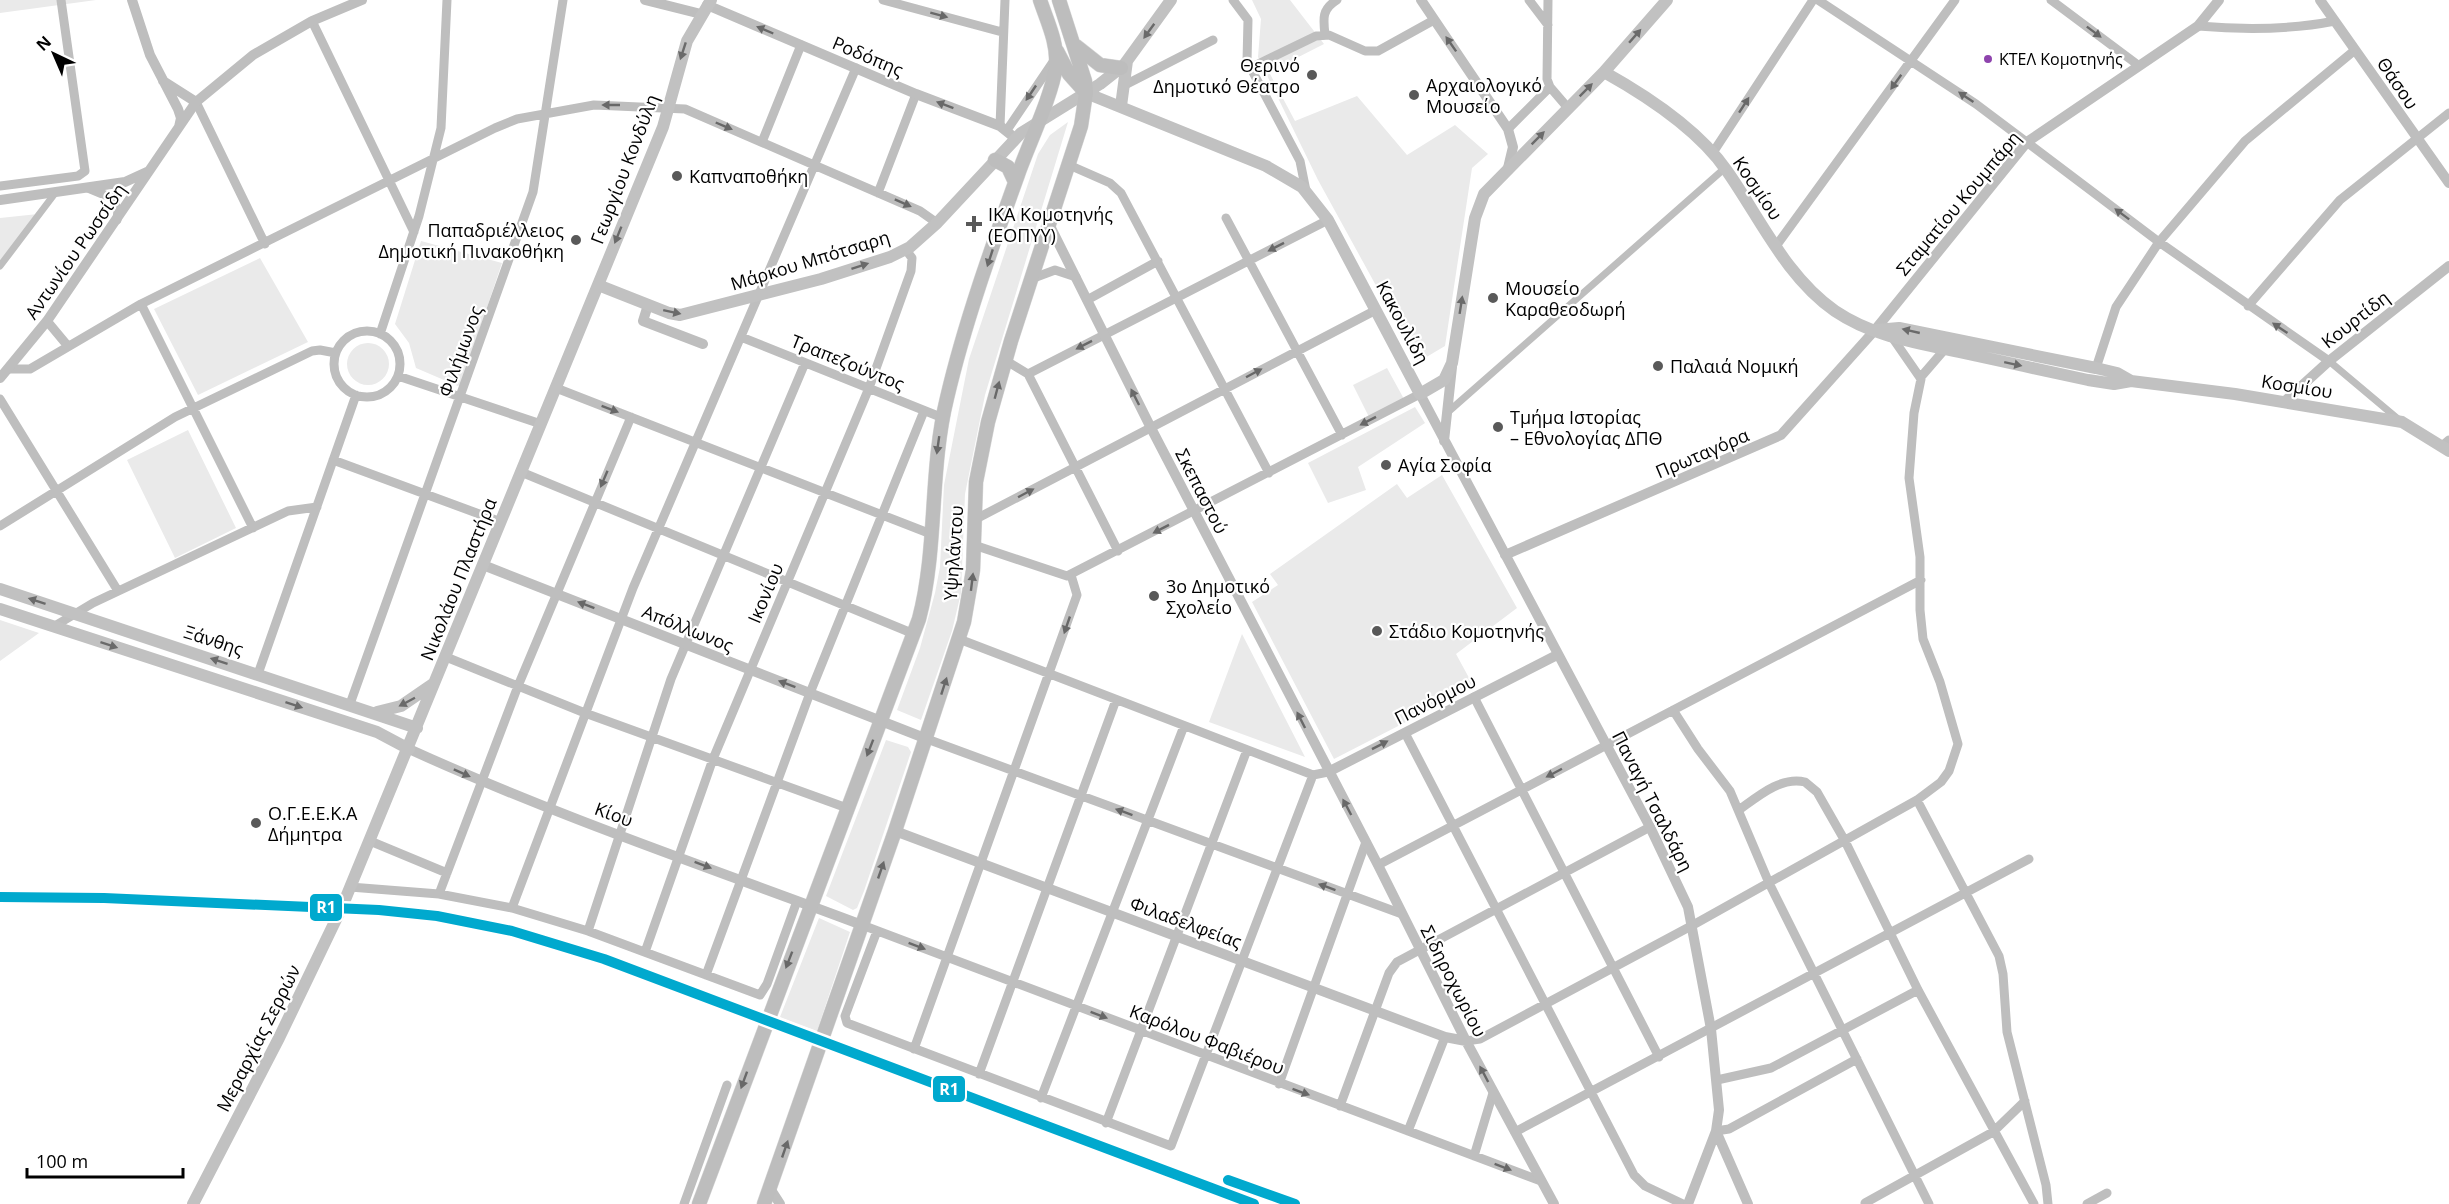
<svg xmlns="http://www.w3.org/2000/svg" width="2449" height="1204" font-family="'Open Sans',sans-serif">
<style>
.green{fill:#eaeaea}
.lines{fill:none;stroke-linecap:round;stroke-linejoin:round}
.primary-casing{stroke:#dbdbdb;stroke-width:15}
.pedestrian{stroke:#bebebe;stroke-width:7}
.minor{stroke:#bebebe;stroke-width:9}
.tertiary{stroke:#bebebe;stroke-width:10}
.secondary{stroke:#c1c1c1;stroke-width:12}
.primary{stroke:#bdbdbd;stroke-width:14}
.rail-1-casing{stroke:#fff;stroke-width:15}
.rail-1{stroke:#00a9ce;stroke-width:10}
.oneway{fill:#686868}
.oneway2{fill:#6a6a6a}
.bus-dot{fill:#8e44ad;stroke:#fff;stroke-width:2}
.poi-dot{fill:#595959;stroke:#fff;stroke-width:2}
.labels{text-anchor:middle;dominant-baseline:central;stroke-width:4.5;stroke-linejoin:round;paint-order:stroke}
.bus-label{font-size:16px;fill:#000;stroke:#fff;text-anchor:start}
.street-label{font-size:18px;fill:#000;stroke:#fff}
.poi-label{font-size:18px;fill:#000;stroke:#fff;text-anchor:start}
.line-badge{stroke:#fff;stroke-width:2}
.badge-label{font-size:16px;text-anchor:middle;font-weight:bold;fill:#fff}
</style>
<rect width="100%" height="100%" fill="#fff"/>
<path class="green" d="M0 0H96L0 13Z
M1252 0H1290L1324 44 1269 72 1295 121 1357 96 1407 155 1455 125 1488 154 1472 168 1445 346 1418 362 1318 180 1258 57 1261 19Z
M1068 122 985 395 965 494 961 593 952 631 921 720 897 710 920 648 935 593 940 567 944 485 969 359 1038 154 1050 135Z
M38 214 0 261V218Z
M421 241 502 263 461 384 458 386 416 368 409 343 395 324Z
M260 258 308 342 198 395 154 309Z
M347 364a21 21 0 1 1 42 0a21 21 0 1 1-42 0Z
M1387 368 1404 399 1369 417 1353 385Z
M1415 407 1425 423 1358 467 1366 490 1328 503 1308 463Z
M188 430 236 528 175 558 127 460Z
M1442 475 1517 608 1456 654 1474 687 1334 759 1252 602 1278 585 1270 574 1397 484 1407 498Z
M0 620 39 633 0 661Z
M1242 634 1305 757 1209 722Z
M886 740 908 747 911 752 864 891 857 908 853 910 826 896Z
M819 918 850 932 817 1031 780 1017Z"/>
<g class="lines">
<defs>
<path id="primary" d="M1076 46 1100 65 1121 68
M1057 51 1069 74 1086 93
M995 160 1008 167 1015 182
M699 1204 919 619C938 547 929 471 947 398 965 321 993 244 1020 169 1031 139 1052 95 1056 66 1058 43 1047 21 1040 0
M764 1204 895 831 964 622 973 570 976 482 988 422 1011 341 1081 126 1086 93 1085 81 1059 0"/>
</defs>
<use href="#primary" class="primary-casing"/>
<path class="pedestrian" d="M0 266 56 192
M2329 361 2398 419
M1448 412 1725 168"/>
<path class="minor" d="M883 0 1002 32
M1233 0 1248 20 1247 61 1300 161 1306 191
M1529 0 1548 25
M1548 0 1547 79 1550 87 1568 108
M1818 0 1976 104 2159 242 2329 361
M2051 0 2138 65
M312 21 414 232
M2198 26C2245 30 2289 30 2335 21
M1325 35C1323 18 1322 9 1337 0
M1250 68 1316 36 1329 35 1365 51H1378L1434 20
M1123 86 1213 40
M196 102 265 244
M1000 126 1005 0
M1508 129 1550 87
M1007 130 1055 59
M762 142 801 45
M1712 154 1813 0
M1069 165 1110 183 1121 193 1269 473
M0 186 78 176 85 171 61 0
M88 188 112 198 118 210 117 220
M878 193 916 94
M1226 218 1342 435
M1776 246 1955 0
M1031 279 1055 270 1076 277
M1087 300 1158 261
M141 304 253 528
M2248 306 2340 200 2449 113
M47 321 67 345
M334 364a33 33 0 1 1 66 0a33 33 0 1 1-66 0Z
M380 334 419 216 441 128 447 0
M741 337 943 418
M1005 360 1028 374 1118 551
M2096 368 2116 307 2159 242 2245 141 2355 50
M9 369H30L141 304 495 128 517 119 594 105 685 109 920 211 937 223
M1028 374 1328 220
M398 376 541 424
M1920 378 1945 349
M556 388 931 534
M0 399 118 591
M2442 446 2449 440
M333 460 501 522
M521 472 914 634
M974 520 1376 310
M0 526 175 417 312 351 320 350 336 353
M974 545 1067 576 1420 394
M53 627 93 603 288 511 317 507
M959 639 1313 775 1328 772
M446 657 585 713 847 808
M258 674 356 395
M1474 697 1659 1057
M350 704 533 192 563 0
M1673 710 1698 749 1730 791 1769 883 1929 1204
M1405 733 1634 1175 1645 1186 1683 1204
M927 739 1402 914
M1917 800 1999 956 2003 974 2007 1032 2046 1185 2048 1204
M1739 810C1757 797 1781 776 1805 782L1817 792 1845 841 1918 990 2034 1204
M370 841 447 873
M1378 865 1921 580
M350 887 439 894 512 908 588 931 760 995 767 984 797 901
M439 894 518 686 631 417
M512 908 633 588 856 68
M862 925 1541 1181
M588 931 671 679 805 363
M877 931 845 1016 847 1023 1171 1146 1313 775
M645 952 713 759 869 388 911 271 912 258 906 250
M706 975 810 693 924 411
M1466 1041 1480 1039 1693 925 1917 800 1941 782 1949 771 1958 744 1940 682 1923 639 1920 610V557L1909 478 1914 413 1921 379 1894 340
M914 1049 1077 595 1071 575
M979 1074 1116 700
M1717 1080 1771 1068 1918 990
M1279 1084 1366 842
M1041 1098 1184 726
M1340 1106 1389 973 1397 962 1650 827
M1106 1123 1247 750
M1408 1131 1445 1037
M1716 1131 1729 1129 1857 1059
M1515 1132 2029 859
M1474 1156 1493 1093
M1865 1203 1993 1132 2025 1101
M684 1204 727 1085
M2087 1204 2107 1193"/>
<path class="tertiary" d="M132 0 150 55 178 109 181 118 179 127
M645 0 701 14
M1421 0 1508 129 1513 147 1508 168
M2320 0 2449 183
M707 5 916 94 1000 126 1015 138
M163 81 196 102
M0 200 125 182 149 171
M1049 224 1151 428 1378 865 1466 1041 1554 1204
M648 305 643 321 703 344
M0 378 47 321 196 102 253 55 312 21 362 0
M1420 394 1650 827 1688 907 1711 1029 1719 1110 1716 1131 1688 1204
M2285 401 2329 361 2449 266
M1444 441 1452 367
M1505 555 1781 435 1875 330 2027 142 2198 26 2219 0
M483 565 927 739
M409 749C556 816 710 868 862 925
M1328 772 1557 655
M895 831 1445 1037 1466 1041
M1716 1131 1748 1204
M771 1190 780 1204"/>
<path class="secondary" d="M1604 72C1647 96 1699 130 1727 171 1760 218 1786 277 1835 311 1874 337 1914 342 1959 352 2002 361 2045 371 2088 380L2114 384 2131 381 2235 394 2402 422 2449 451
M1086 93 1266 166 1302 187 1328 220 1420 394 1444 380 1452 363 1475 218 1484 194 1604 72 1667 0
M1121 106 1127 61
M598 285 669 313 680 315 821 279 890 257 910 247 937 223 1021 133 1100 84 1124 65 1171 0
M1876 330 1899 328 2096 368 2117 373 2131 381
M0 589 417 728
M0 609 377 732 409 749
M377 712 401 706 433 684
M193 1204 279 1038 342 907 663 127 687 41 711 0"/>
<use href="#primary" class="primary"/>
<defs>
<path id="rail-1" d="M0 897 104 898 379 910 437 916 512 931 604 959 1254 1204
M1228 1180 1295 1204"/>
</defs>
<use href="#rail-1" class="rail-1-casing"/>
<use href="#rail-1" class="rail-1"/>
</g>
<defs><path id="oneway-solid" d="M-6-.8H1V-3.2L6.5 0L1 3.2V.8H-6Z" transform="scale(1.5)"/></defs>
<g class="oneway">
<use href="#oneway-solid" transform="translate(939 15) rotate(15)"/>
<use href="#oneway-solid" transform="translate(765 30) rotate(-157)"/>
<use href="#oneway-solid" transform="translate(2094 32) rotate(37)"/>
<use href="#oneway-solid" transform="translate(1451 44) rotate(-125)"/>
<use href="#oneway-solid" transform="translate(1896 82) rotate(126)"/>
<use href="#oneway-solid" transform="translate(1031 93) rotate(124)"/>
<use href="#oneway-solid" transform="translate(1966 97) rotate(-146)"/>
<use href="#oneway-solid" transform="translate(611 105) rotate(180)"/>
<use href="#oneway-solid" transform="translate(945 105) rotate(-159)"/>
<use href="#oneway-solid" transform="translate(1744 105) rotate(-57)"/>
<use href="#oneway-solid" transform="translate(724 126) rotate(23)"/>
<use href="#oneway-solid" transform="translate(903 203) rotate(24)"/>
<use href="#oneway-solid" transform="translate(2122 214) rotate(-143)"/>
<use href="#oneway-solid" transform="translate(1276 247) rotate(153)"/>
<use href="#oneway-solid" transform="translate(990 258) rotate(108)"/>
<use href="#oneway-solid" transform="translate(2280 328) rotate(-146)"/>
<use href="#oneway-solid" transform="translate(1084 345) rotate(153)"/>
<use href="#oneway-solid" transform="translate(1254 373) rotate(-28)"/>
<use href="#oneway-solid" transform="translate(997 390) rotate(-75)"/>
<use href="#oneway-solid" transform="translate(1135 397) rotate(-117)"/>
<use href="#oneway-solid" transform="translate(610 409) rotate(21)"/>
<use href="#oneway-solid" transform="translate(1368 421) rotate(153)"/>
<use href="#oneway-solid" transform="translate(938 445) rotate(98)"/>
<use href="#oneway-solid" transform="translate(604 479) rotate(113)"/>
<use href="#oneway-solid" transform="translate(1026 493) rotate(-28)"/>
<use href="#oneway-solid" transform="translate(1161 529) rotate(153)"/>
<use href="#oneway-solid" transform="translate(972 582) rotate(-83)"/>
<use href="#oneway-solid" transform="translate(586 605) rotate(-159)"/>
<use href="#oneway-solid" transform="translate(1067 625) rotate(109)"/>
<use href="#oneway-solid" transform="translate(787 684) rotate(-159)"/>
<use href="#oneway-solid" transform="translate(944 686) rotate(-72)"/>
<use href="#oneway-solid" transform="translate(1301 720) rotate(-117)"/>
<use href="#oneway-solid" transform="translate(1380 745) rotate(-27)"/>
<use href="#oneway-solid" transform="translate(870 748) rotate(111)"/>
<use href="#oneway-solid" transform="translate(462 773) rotate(24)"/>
<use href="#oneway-solid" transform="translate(1554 773) rotate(152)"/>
<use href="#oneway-solid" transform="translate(1347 807) rotate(-118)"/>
<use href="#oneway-solid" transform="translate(1124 812) rotate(-160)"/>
<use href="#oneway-solid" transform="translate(703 865) rotate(21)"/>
<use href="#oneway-solid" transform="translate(881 870) rotate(-71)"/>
<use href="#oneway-solid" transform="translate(1327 887) rotate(-160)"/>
<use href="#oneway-solid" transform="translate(917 946) rotate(21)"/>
<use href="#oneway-solid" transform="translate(789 960) rotate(111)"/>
<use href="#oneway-solid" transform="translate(1099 1015) rotate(21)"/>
<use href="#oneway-solid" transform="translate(1484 1074) rotate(-118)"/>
<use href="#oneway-solid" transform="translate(744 1080) rotate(110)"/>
<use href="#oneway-solid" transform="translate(1301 1092) rotate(20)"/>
<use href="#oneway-solid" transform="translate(785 1149) rotate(-71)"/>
<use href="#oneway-solid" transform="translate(1503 1167) rotate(21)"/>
</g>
<g class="oneway2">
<use href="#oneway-solid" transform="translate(1149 31) rotate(126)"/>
<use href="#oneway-solid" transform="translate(1635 36) rotate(-49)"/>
<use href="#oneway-solid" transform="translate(683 51) rotate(108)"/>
<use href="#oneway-solid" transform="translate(1586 90) rotate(-45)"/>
<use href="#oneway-solid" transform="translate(1538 138) rotate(-45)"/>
<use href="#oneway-solid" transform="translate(618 235) rotate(112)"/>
<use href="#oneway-solid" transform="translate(860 266) rotate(-18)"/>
<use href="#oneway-solid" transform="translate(1461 305) rotate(-81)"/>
<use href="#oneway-solid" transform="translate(672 312) rotate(12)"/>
<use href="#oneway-solid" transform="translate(1911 331) rotate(-167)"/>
<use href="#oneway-solid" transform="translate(2013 364) rotate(12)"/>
<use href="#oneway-solid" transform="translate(37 601) rotate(-162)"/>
<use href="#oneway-solid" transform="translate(109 645) rotate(18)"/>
<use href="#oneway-solid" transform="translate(219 661) rotate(-162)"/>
<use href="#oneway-solid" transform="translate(407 702) rotate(152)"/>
<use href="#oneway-solid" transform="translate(294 705) rotate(18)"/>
</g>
<circle class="bus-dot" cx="1988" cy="59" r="5"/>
<g class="poi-dot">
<circle cx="1312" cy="75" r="6"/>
<circle cx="1414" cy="95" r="6"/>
<circle cx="677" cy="176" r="6"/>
<path d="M971 215h6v6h6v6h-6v6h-6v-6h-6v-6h6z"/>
<circle cx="576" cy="240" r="6"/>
<circle cx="1493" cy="298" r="6"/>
<circle cx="1658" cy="366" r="6"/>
<circle cx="1498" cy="427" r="6"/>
<circle cx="1386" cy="465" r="6"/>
<circle cx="1154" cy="596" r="6"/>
<circle cx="1377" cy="631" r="6"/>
<circle cx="256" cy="823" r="6"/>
</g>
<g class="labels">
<g class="bus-label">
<text x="1999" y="59">ΚΤΕΛ Κομοτηνής</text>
</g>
<g class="street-label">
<text transform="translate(868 56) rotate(23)">Ροδόπης</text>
<text transform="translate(2398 83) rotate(56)">Θάσου</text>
<text transform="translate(624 169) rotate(-69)">Γεωργίου Κονδύλη</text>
<text transform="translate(1758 188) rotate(56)">Κοσμίου</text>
<text transform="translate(1958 203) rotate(-50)">Σταματίου Κουμπάρη</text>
<text transform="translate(75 251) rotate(-55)">Αντωνίου Ρωσσίδη</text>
<text transform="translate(810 260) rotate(-17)">Μάρκου Μπότσαρη</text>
<text transform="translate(2355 319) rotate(-38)">Κουρτίδη</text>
<text transform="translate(1403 322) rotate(62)">Κακουλίδη</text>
<text transform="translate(460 351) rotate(-70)">Φιλήμωνος</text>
<text transform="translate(848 362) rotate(22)">Τραπεζούντος</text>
<text transform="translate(2297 386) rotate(9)">Κοσμίου</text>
<text transform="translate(1702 453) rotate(-23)">Πρωταγόρα</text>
<text transform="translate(1202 491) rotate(63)">Σκεπαστού</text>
<text transform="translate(953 553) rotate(-86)">Υψηλάντου</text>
<text transform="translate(458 579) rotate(-68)">Νικολάου Πλαστήρα</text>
<text transform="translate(765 593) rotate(-67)">Ικονίου</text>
<text transform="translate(688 628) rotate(22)">Απόλλωνος</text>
<text transform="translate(214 640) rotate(18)">Ξάνθης</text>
<text transform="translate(1435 699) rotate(-27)">Πανόρμου</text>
<text transform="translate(1653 801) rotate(63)">Παναγή Τσαλδάρη</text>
<text transform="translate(614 814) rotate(20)">Κίου</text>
<text transform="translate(1186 922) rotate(20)">Φιλαδελφείας</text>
<text transform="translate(1454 981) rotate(63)">Σιδηροχωρίου</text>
<text transform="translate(258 1038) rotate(-63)">Μεραρχίας Σερρών</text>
<text transform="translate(1207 1039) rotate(21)">Καρόλου Φαβιέρου</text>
</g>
<g class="poi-label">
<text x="1300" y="65" text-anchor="end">Θερινό<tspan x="1300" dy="21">Δημοτικό Θέατρο</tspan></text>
<text x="1426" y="85">Αρχαιολογικό<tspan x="1426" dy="21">Μουσείο</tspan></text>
<text x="689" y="176">Καπναποθήκη</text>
<text x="988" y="214">ΙΚΑ Κομοτηνής<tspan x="988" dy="21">(ΕΟΠΥΥ)</tspan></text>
<text x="564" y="230" text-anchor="end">Παπαδριέλλειος<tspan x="564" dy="21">Δημοτική Πινακοθήκη</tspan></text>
<text x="1505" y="288">Μουσείο<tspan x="1505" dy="21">Καραθεοδωρή</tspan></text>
<text x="1670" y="366">Παλαιά Νομική</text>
<text x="1510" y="417">Τμήμα Ιστορίας<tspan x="1510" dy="21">– Εθνολογίας ΔΠΘ</tspan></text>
<text x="1398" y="465">Αγία Σοφία</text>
<text x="1166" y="586">3ο Δημοτικό<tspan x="1166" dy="21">Σχολείο</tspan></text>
<text x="1389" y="631">Στάδιο Κομοτηνής</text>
<text x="268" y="813">Ο.Γ.Ε.Ε.Κ.Α<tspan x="268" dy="21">Δήμητρα</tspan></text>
</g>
</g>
<g class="line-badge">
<rect x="309" y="893" width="34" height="29" rx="6" fill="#00a9ce"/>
<rect x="932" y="1075" width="34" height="28" rx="6" fill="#00a9ce"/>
</g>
<g class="badge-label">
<text x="326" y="913">R1</text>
<text x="949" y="1095">R1</text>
</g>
<g transform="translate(54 54) rotate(316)" stroke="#ffffff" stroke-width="4.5" paint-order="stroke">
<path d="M0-4.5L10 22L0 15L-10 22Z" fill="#000000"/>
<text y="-9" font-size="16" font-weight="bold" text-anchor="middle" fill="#000000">N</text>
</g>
<path d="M27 1168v9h156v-9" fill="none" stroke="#000000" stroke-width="3"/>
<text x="36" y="1168" font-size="18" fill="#000000" stroke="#ffffff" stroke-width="4.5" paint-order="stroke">100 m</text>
</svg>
